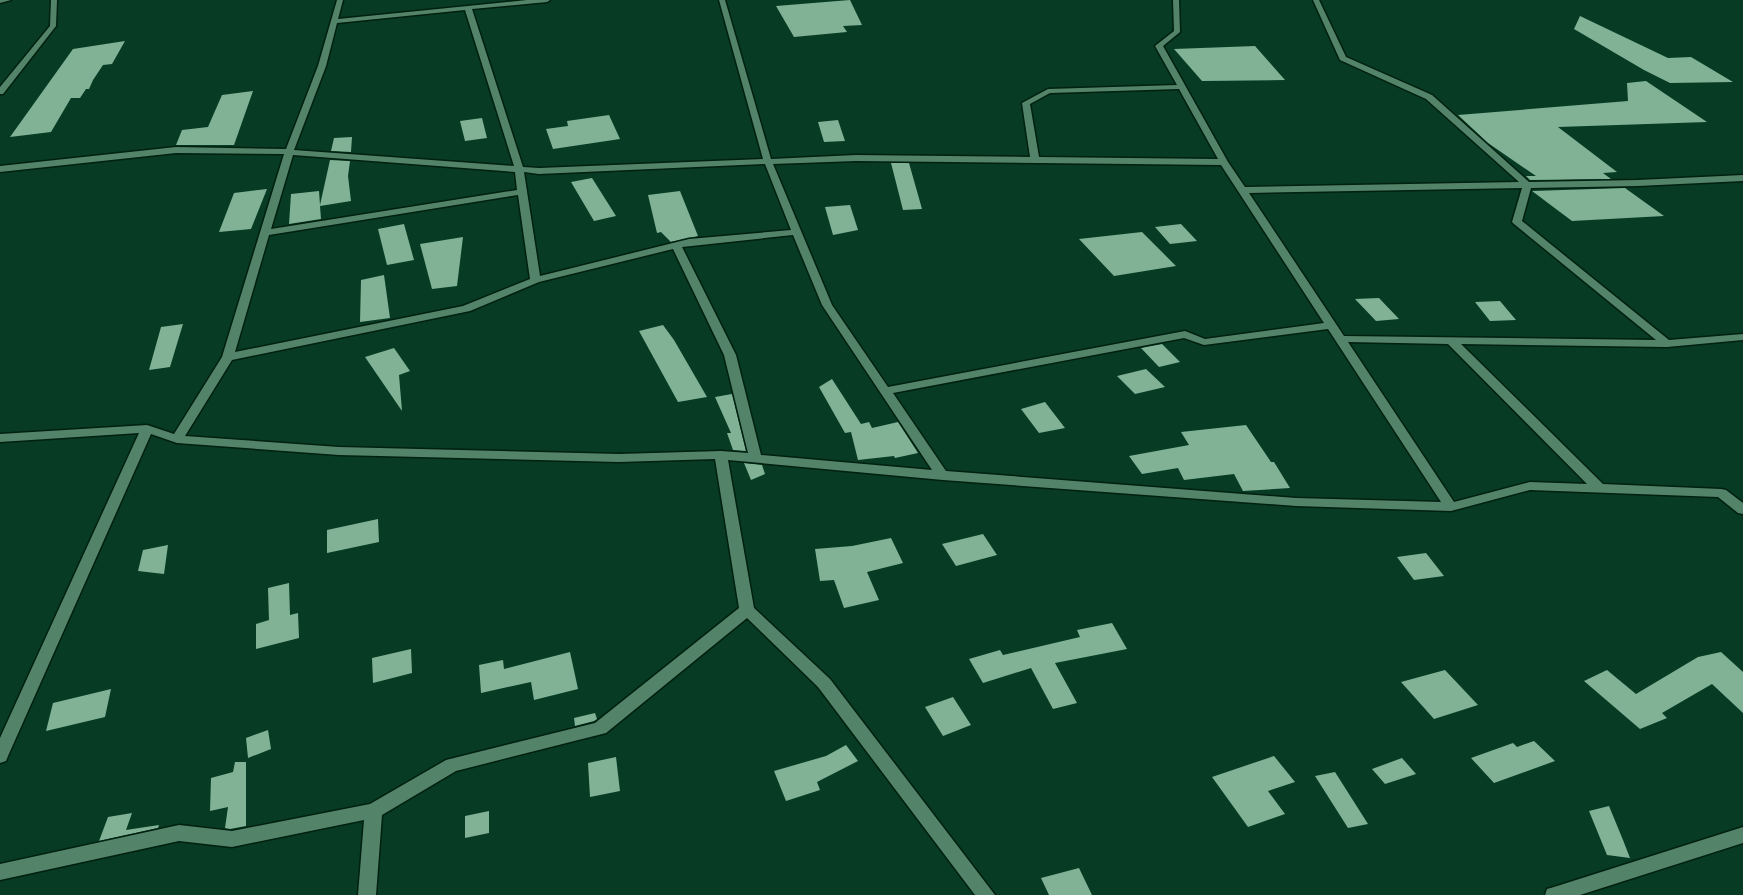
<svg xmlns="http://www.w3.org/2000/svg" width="1743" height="895" font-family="'Fira Sans',sans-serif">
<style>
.building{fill:#81b296}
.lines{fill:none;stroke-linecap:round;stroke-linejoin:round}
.street-casing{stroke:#002010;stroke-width:3}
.street{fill:#538368;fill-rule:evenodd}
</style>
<rect width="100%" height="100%" fill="#073b24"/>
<path class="building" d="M850 0 862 25 843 26 847 32 794 37 776 6Z
M1580 16 1668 58 1691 57 1733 82 1670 83 1644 70 1574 29Z
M125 41 112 64 103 65 93 80 89 89H86L80 98H71L51 132 10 137 73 49Z
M1255 46 1285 80 1202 81 1174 49Z
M1646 81 1707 122 1558 127 1617 172 1603 173 1611 179 1530 180 1526 176H1536L1488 143 1458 115 1628 101 1627 83Z
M253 91 234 145H176L182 130 208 127 222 95Z
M609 115 620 139 553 149 546 129 568 126 567 121Z
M482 118 487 138 465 141 460 121Z
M838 120 845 141 824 142 818 122Z
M352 137 351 152 331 151 334 138Z
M330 160 350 161 348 176 351 201 320 206 321 219 289 224 291 194 319 191 320 205Z
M891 163H909L922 209 903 210Z
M592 178 616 216 594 221 571 182Z
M1625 188 1664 216 1572 221 1532 191Z
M267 189 251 229 219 232 234 193Z
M680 191 698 236 671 242 661 232 657 233 648 195Z
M850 205 858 230 833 235 825 207Z
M404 224 414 260 387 265 378 229Z
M1181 224 1197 241 1170 244 1155 227Z
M1142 232 1176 266 1114 276 1079 239Z
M463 237 457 286 432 289 420 244Z
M384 275 390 318 360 322 361 280Z
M1379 298 1399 319 1376 321 1355 299Z
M1500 301 1516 320 1490 321 1475 302Z
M183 324 170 367 149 370 161 327Z
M663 325 674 340 707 397 678 402 639 331Z
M1162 344 1180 362 1159 367 1141 348Z
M394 348 410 371 399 375 402 411 365 357Z
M1146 369 1165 387 1135 394 1117 376Z
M832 379 861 424 869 422 872 428 898 422 918 453 895 458 894 456 858 460 851 432 845 433 819 387Z
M732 394 746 451 733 450 727 433H731L715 397Z
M1045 402 1065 428 1039 433 1021 409Z
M1246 425 1271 462H1274L1290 488 1243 491 1234 474 1184 480 1178 468 1142 474 1129 456 1189 445 1181 432Z
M744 463 762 465 765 474 751 480Z
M378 519 379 542 327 553V530Z
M983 534 997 555 956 566 942 544Z
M891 538 903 563 867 572 879 600 844 608 834 580 820 581 815 549 852 546Z
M168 545 164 574 138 571 143 550Z
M1426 553 1444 576 1414 580 1397 557Z
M289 583 290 615 298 613 299 638 256 649V624L269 620 268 588Z
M1112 623 1127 649 1055 663 1077 703 1053 709 1031 668 983 683 969 659 1000 650 1003 655 1080 637 1077 630Z
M411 649 412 673 373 683 372 658Z
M570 652 578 689 534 700 531 682 481 693 479 665 503 660 504 669Z
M1721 652 1743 672V713L1712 684 1662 713 1667 718 1640 729 1584 681 1607 670 1636 694 1698 657Z
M1445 670 1478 705 1434 719 1401 682Z
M111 689 105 717 46 731 53 703Z
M953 697 971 725 943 736 925 707Z
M595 713 597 719 594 721 575 726 574 718Z
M268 730 271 749 248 758 246 738Z
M1534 741 1555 761 1494 783 1471 758 1513 743 1517 747Z
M846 745 858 761 817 782 820 790 786 801 774 771 826 756Z
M1274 756 1295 782 1268 791 1285 814 1248 827 1212 777Z
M616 757 620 791 590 797 588 763Z
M1402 758 1416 774 1385 784 1372 769Z
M235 762H246V826L230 829 225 828 228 807 210 811 211 778 233 772Z
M1335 772 1368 824 1348 828 1315 776Z
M1609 806 1623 840 1630 858 1607 855 1589 811Z
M489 811V833L465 838V816Z
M132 813 126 830 159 825 158 828 99 841 108 817Z
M1079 868 1092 895H1049L1041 878Z"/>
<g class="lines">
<defs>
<path id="street" d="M0 0H11L0 3Z
M51 0H57L56 26 3 94H0V87L50 26Z
M337 0H343L338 19 527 0H550L547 2 472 9 523 167 539 168 763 159 719 0H725L771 159 856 155 1030 157 1022 103 1048 89 1177 85 1155 46 1174 31 1173 0H1179L1180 32 1163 46 1228 162 1245 187 1519 182 1426 99 1340 60 1313 0H1319L1346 57 1432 95 1529 182 1638 180 1743 175V181L1638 186 1531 188 1522 221 1669 340 1743 334V340L1667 347 1461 344 1603 484 1721 489 1726 490 1743 503V514L1738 513 1718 497 1530 490 1451 511 1296 506 943 480 728 460 754 608 830 679 995 895H975L818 687 747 618 606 733 456 771 382 815 376 895H358L364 820 232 847 179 841 0 880V864L179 825 232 831 370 804 446 760 595 723 739 608 715 459 619 462 339 455 177 443 151 434 8 756 6 761 0 763V738L139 433 0 442V434L147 425 174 434 222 357 284 154 176 153 0 172V166L176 147 286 149 318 66ZM465 10 514 166 294 150 326 66 337 23ZM1179 89 1218 159 1039 157 1030 104 1050 93ZM293 155 515 172 517 190 271 229ZM856 161 1221 165 1324 323 1205 339 1185 331 888 387 832 305 773 164ZM765 164 791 230 689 239 540 276 524 172 539 174ZM1522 188 1512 222 1514 224 1656 340 1344 336 1249 193ZM518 195 530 279 463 306 235 352 269 235ZM793 235 822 305 932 470 761 455 736 355 682 247ZM673 249 724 355 748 453 721 451 619 454 339 447 185 436 232 360 470 311 539 282ZM1328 329 1441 502 1296 498 946 471 893 393 1184 338 1204 345ZM1348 342 1448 344 1587 484 1530 482 1454 502Z
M1743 827V843L1580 895H1545L1547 889 1554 887Z"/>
</defs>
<use href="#street" class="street-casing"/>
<use href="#street" class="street"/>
</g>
</svg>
